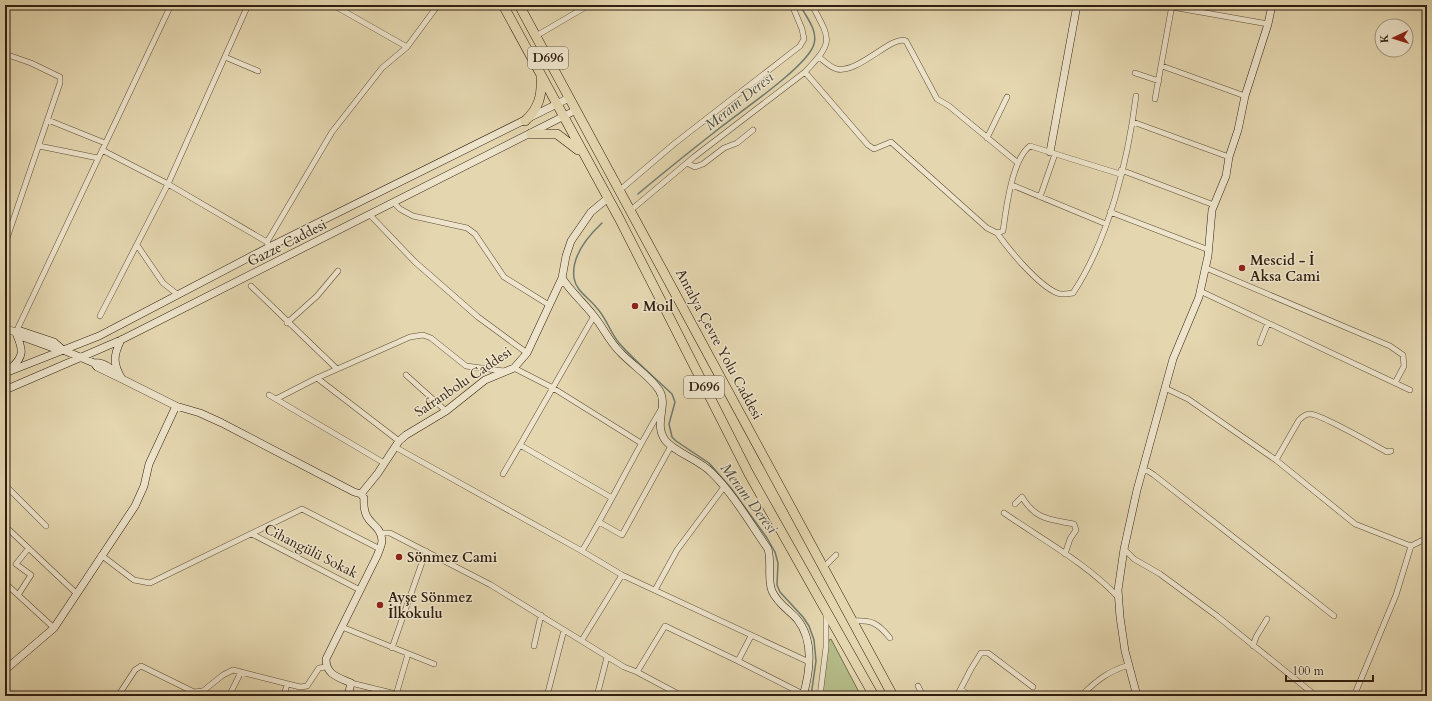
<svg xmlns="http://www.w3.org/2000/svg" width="1432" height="701" font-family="Cardo,serif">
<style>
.green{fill:#b6bd89;stroke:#746e4c}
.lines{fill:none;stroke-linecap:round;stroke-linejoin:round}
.stream{stroke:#6e7b70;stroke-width:1.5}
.street-casing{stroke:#5e4d37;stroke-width:6}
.secondary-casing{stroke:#311f0f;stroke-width:8}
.highway-casing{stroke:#311f0f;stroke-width:10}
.street{stroke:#ede4cb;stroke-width:5}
.secondary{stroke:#ede4cb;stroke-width:7}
.highway{stroke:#e4d6af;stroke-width:9}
.poi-dot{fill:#8f2418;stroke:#ede4cb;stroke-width:1.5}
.labels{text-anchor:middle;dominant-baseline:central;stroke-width:3;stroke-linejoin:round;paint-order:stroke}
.shield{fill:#ede4cb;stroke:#695a47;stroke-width:1}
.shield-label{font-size:13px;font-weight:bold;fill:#311f0f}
.street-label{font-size:14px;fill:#311f0f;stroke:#ede4cb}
.poi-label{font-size:14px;font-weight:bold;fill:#311f0f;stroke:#ede4cb;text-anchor:start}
.water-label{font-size:15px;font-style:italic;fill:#4f4d3f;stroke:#ede4cb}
</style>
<rect width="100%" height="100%" fill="#e4d6af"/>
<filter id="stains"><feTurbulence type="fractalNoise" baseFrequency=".005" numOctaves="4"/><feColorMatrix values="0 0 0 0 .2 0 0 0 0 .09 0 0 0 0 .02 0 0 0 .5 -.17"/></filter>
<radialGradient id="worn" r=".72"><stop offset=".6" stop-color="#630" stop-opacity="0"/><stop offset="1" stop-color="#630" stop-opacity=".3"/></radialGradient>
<path class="green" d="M831 639 861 696H821L829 640Z"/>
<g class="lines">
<path class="stream" d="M638 194C665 171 693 149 721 127 741 111 808 66 814 44 818 30 806 17 800 5
M602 223C587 237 571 256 574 278 576 291 588 297 596 307 606 317 610 332 619 343 635 361 654 377 672 394L675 402 669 424 672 437 676 441 709 463 731 488 767 538 775 552 778 563 777 585 780 592 803 617 809 626 814 640 816 661 811 696"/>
<defs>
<path id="street" d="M333 5 407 47
M1172 7 1268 24
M536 36 589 5
M5 54 31 63 60 77V83L5 244
M225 57 258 71
M819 57C824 61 831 68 837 69 858 74 893 34 906 41L937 99 949 106 1018 163
M1162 66 1245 96
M805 72 868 145 874 149 891 142 987 228 997 233 1003 231C1006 209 1012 159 1030 146L1120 174
M1135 73 1159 81
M1155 99 1172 5
M48 120 105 143
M1133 122 1229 157
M987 138 1007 97
M39 146 98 158
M102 150 168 184 267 242 268 245
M687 163 695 167 703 164 724 148 737 143 753 130
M1121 170 1214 205
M1012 185 1106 224
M620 190 674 144 800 46 804 39 802 29 792 5
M1040 197 1055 154
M394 203 400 209 413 216 467 228 475 234 504 277 549 305
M631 210 694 157 805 72C834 41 831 41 812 5
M1110 212 1209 250
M370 215 415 262 478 317 527 353
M997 233C1009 250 1038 285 1057 293 1062 295 1068 294 1073 293 1109 239 1128 160 1136 96
M267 242 332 132 382 68 407 47 438 5
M137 245 163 283 177 294
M1206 268 1390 346 1403 355 1404 366 1395 383
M251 286 337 369
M1200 291 1410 390
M100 316 168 184 248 5
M594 316 520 445 612 498
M287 323 317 296 338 271
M16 332 171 5
M1260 343 1268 323
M514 368 553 388 641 443
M406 375 446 411
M317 378 399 441
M1165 388 1188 399 1276 460 1355 524 1411 546
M269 395 384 463
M276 399 317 378 410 337 423 335 431 338 466 366 504 371
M395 447 582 551 622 575 809 662
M1276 460 1299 420C1302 417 1305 414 1310 414 1321 414 1374 445 1387 452L1391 451
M1142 471H1148L1154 475 1334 616
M503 474 520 445
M5 485 46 526
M1015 504 1022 497C1036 520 1049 519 1074 524L1076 530 1070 539 1065 554
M1004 513C1043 540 1086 563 1118 597
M599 522 622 535 671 446
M5 526 76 593
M380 533H390L491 585 624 667 637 672 682 696
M252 534 360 590
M1124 549 1134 559 1160 574 1217 616 1316 696
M582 551C610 505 633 456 660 411
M101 555 134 580 150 583 302 509 380 549
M824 567 836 555
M5 583 54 628
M655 590 677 550 724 487
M18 595 31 575 16 564 28 549
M853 621C872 620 878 623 890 638
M342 627 434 664
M582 640 622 575
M534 646 541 615
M1253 646 1256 637 1267 619
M392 648 426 551
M738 661 803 694
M637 672 665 626 738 661 751 636
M351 683 396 694
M918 686 923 696
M961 689 969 696
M1083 694C1097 680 1109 671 1129 665
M396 695 408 654
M118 696 135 670 141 666 194 692 203 691 223 675 233 670 300 687 307 686 319 668 326 667
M229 696 241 672
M284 696 287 684
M547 696 564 630
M597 696 607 657
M820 696 826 647V613
M957 696 971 669 981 653H988L1033 687
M1354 696 1396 595 1411 546 1427 538"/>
<path id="secondary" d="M1050 152 1077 5
M562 278C571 292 583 302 593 315 603 327 609 341 620 352 632 365 650 376 659 390 669 405 653 423 665 440 675 453 699 459 712 473 734 495 750 523 768 549 772 563 767 579 772 591 777 603 789 610 797 619 814 640 810 672 803 696
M5 329 16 332 21 331 54 342 63 350 56 349 20 336 16 332
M121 340C113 356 113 364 122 379L176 406 200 413 222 423 354 492 361 494 378 473 399 441 406 435 446 411 485 380 514 368 527 353 562 278 566 256 571 241 591 212 608 198
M63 350 94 363 97 367 122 379C115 372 105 361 94 363
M10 369C25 356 23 350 16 333
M5 373 99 336 269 247 569 98
M5 390 121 340 576 110
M5 670 54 628 135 506 144 486 149 464 176 406
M348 696 351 683C338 677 326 675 326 659L377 556C379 551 382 545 382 540 380 521 362 526 364 498L361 494
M1137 696 1125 651 1120 617 1118 590 1124 549 1137 490 1173 359 1199 297 1208 256 1212 210 1226 176 1229 157 1238 130 1245 96 1268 24 1272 5"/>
<path id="highway" d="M503 5 619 218 749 474 874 696
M519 5 893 696
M525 121C539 108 542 96 541 77
M531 134H557L578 150"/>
</defs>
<use href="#street" class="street-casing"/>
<use href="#secondary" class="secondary-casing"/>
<use href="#highway" class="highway-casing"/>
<use href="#street" class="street"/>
<use href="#secondary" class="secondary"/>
<use href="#highway" class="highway"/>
</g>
<g class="poi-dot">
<circle cx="1242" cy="268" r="4"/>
<circle cx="635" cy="306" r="4"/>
<circle cx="399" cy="557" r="4"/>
<circle cx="380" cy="605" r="4"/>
</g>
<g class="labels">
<g class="shield">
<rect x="528" y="47" width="40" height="22" rx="3"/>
<rect x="684" y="376" width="40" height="22" rx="3"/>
</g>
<g class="shield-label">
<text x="548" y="58">D696</text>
<text x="704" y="387">D696</text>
</g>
<g class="street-label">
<text transform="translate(287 243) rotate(-27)">Gazze Caddesi</text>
<text transform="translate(719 344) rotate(62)">Antalya Çevre Yolu Caddesi</text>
<text transform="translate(463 382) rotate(-34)">Safranbolu Caddesi</text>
<text transform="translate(311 551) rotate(27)">Cihangülü Sokak</text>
</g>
<g class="poi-label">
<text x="1250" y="260">Mescid - İ<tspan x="1250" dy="16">Aksa Cami</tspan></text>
<text x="643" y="306">Moil</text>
<text x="407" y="557">Sönmez Cami</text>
<text x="388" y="597">Ayşe Sönmez<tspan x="388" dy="16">İlkokulu</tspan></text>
</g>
<g class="water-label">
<text transform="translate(739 101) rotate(-39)">Meram Deresi</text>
<text transform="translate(749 498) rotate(53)">Meram Deresi</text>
</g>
</g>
<rect width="1432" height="701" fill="none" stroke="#e4d6af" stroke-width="20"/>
<rect x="6" y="6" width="1420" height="689" fill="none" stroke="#311f0f" stroke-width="2"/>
<rect x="10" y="10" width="1412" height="681" fill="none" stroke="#311f0f"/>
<g transform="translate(1394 38) rotate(266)"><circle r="19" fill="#ede4cb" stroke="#a29580"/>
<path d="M0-3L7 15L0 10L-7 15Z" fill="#8f2418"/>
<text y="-6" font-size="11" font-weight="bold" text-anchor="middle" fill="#311f0f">K</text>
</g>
<path d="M1286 675v6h87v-6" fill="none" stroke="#311f0f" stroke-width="2"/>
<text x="1292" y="675" font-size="12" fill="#311f0f" stroke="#ede4cb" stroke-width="3" paint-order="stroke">100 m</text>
<rect width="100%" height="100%" filter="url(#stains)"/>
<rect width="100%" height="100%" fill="url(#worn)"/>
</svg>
